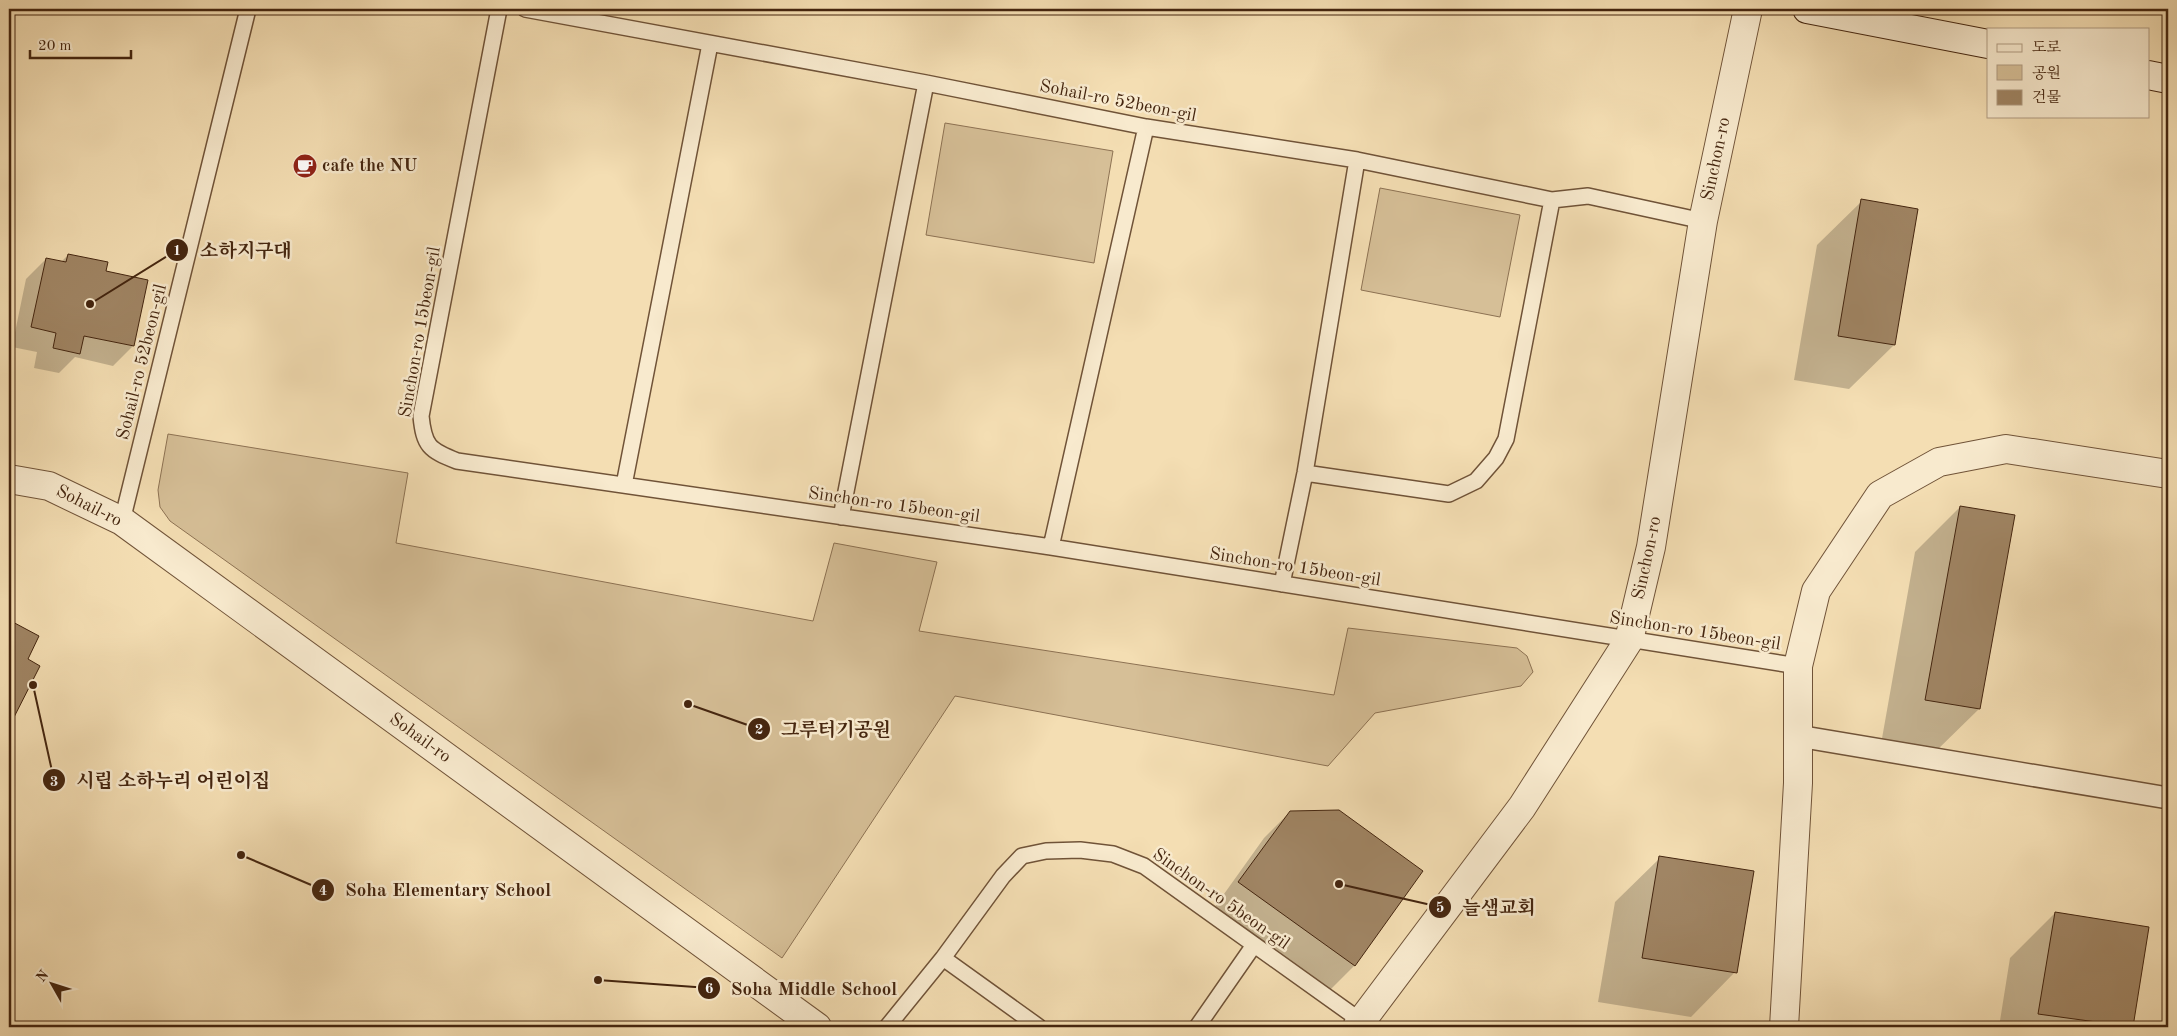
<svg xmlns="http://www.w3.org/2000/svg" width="2177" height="1036" font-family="'Old Standard TT','Noto Serif KR',serif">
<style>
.green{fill:#d6bf97;stroke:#8d7253}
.shadow{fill:#0003}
.building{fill:#a08564;stroke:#44250f}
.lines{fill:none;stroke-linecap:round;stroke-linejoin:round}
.service-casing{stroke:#705338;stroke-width:18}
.pedestrian-casing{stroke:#705338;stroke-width:24}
.minor-casing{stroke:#705338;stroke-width:30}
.secondary-casing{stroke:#44250f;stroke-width:30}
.service{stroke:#f8eace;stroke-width:15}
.pedestrian{stroke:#f8eace;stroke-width:21}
.minor{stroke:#f8eace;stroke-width:28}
.secondary{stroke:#f8eace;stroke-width:28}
.labels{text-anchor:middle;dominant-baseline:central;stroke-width:5;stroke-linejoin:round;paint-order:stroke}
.street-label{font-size:18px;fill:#44250f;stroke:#f8eace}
.poi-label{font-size:18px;font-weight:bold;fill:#44250f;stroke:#f8eace;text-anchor:start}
.leader{fill:none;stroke:#44250f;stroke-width:2}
.callout-dot{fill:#44250f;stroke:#f8eace;stroke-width:2}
.mark-label{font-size:15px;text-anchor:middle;font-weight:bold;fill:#fff}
.callout-label{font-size:19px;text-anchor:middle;font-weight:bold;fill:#44250f;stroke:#f8eace;stroke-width:5;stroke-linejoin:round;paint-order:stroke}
</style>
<rect width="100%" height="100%" fill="#f4deb3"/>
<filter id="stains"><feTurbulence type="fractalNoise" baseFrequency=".004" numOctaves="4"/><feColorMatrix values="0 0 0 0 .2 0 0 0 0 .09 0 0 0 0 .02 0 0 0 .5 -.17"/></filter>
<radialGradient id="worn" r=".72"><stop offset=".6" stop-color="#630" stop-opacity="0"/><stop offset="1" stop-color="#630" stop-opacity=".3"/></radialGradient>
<path class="green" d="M945 123 1113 151 1094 263 926 235Z
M1380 188 1520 215 1500 317 1361 290Z
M168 434 408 473 396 543 813 621 834 543 937 562 919 631 1334 695 1348 628 1517 648 1527 656 1533 672 1521 686 1375 713 1328 766 955 696 782 958 170 521 160 507 158 490Z"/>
<path class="shadow" d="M1862 201 1894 345 1849 389 1794 380 1817 245Z
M68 255 104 272 133 346 113 366 75 357 59 373 34 368 37 352 12 347 26 279 46 259 61 262Z
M1960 507 1979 709 1934 753 1881 744 1915 552Z
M9 622 38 637 26 660 39 666 9 724Z
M1290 812 1421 871 1354 966 1329 991 1214 908 1264 838Z
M1660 858 1735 972 1691 1017 1598 1002 1615 902Z
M2055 913 2148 928 2132 1027H1999L2010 958Z"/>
<path class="building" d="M1861 199 1918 209 1895 345 1838 336Z
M68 254 108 262 106 271 148 280 134 346 84 336 80 354 53 348 56 333 31 327 46 258 66 262Z
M1960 506 2015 515 1980 709 1925 700Z
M9 620 39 636 28 659 40 666 9 727Z
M1339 810 1423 871 1355 966 1238 882 1290 811Z
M1659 856 1754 871 1737 973 1642 958Z
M2055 912 2149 927 2133 1027 2038 1014Z"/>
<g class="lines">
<defs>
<path id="service" d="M499 9 421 416C424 446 429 450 457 461L1051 547 1798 666
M525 9 926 83 1146 127 1357 160 1552 200 1588 196 1703 221
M1305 473 1449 494 1476 481 1496 458 1506 439 1552 200
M624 485 710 44
M841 517 926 83
M122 521 248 9
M1051 547 1146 127
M1282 584 1305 473 1357 160
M943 958 1039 1027
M887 1027 943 958 1003 876 1022 856 1046 851 1080 850 1113 854 1144 866 1361 1021
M1197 1027 1254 945"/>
<path id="pedestrian" d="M1798 736 2168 798"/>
<path id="minor" d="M9 479 49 486 122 521 817 1027
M1357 1027 1522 807 1629 640 1651 547 1703 221 1748 9
M1784 1027 1798 783V666L1816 591 1880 495 1939 462 2006 449 2168 474"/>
<path id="secondary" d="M1807 9 1988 44
M2148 75 2168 79"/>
</defs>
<use href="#service" class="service-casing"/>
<use href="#pedestrian" class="pedestrian-casing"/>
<use href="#minor" class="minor-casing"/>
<use href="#secondary" class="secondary-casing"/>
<use href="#service" class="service"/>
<use href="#pedestrian" class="pedestrian"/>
<use href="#minor" class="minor"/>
<use href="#secondary" class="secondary"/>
</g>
<defs>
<symbol id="cafe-disc" viewBox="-11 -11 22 22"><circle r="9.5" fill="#8f2418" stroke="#f8eace"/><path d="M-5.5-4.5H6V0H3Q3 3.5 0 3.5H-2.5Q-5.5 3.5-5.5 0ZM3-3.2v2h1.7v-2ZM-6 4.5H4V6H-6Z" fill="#fff"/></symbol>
</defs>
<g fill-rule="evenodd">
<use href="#cafe-disc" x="291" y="152" width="28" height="28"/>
</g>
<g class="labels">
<g class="street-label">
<text transform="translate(1118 101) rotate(11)">Sohail-ro 52beon-gil</text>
<text transform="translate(1716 159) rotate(-78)">Sinchon-ro</text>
<text transform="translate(420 332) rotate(-80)">Sinchon-ro 15beon-gil</text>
<text transform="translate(142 362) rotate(-76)">Sohail-ro 52beon-gil</text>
<text transform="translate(894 505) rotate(8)">Sinchon-ro 15beon-gil</text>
<text transform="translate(89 506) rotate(27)">Sohail-ro</text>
<text transform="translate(1647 558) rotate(-78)">Sinchon-ro</text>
<text transform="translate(1295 567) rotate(9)">Sinchon-ro 15beon-gil</text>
<text transform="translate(1695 631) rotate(9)">Sinchon-ro 15beon-gil</text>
<text transform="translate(420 738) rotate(36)">Sohail-ro</text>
<text transform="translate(1221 899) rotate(35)">Sinchon-ro 5beon-gil</text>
</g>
<g class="poi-label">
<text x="322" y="166">cafe the NU</text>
</g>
</g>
<path class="leader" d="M90 304L177 250M688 704L759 729M33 685L54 780M241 855L323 890M1339 884L1440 907M598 980L709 988"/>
<g class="callout-dot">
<circle cx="90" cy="304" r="5"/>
<circle cx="688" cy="704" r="5"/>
<circle cx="33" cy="685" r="5"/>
<circle cx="241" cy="855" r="5"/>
<circle cx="1339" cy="884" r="5"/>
<circle cx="598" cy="980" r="5"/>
<circle cx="177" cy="250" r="12"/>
<circle cx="759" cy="729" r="12"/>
<circle cx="54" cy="780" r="12"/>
<circle cx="323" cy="890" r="12"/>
<circle cx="1440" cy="907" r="12"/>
<circle cx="709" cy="988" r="12"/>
</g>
<g class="mark-label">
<text x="177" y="255">1</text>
<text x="759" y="734">2</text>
<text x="54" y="786">3</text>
<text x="323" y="895">4</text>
<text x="1440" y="912">5</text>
<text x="709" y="993">6</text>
</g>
<g class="callout-label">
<text x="246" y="257">소하지구대</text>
<text x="836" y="736">그루터기공원</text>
<text x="173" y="787">시립 소하누리 어린이집</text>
<text x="448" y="896">Soha Elementary School</text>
<text x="1499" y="914">늘샘교회</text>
<text x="814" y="995">Soha Middle School</text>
</g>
<rect width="2177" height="1036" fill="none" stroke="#f4deb3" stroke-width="30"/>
<rect x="10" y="10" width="2157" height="1016" fill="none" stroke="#44250f" stroke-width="2.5"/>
<rect x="15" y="15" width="2147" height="1006" fill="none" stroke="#44250f"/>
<rect x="1987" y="28" width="162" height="90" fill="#f8eace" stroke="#b09b82"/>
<rect x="1997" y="44" width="25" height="8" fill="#f8eace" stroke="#b09b82"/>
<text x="2032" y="52" font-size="15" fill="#44250f">도로</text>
<rect x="1997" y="65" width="25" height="15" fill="#d6bf97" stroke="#b09b82"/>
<text x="2032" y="78" font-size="15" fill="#44250f">공원</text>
<rect x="1997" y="90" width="25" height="15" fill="#a08564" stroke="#b09b82"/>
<text x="2032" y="102" font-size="15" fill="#44250f">건물</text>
<g transform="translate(52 984) rotate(309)" stroke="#f8eace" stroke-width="4" paint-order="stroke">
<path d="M0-4L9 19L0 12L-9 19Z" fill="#44250f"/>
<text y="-8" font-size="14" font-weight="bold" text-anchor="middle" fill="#44250f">N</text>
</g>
<path d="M30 50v8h101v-8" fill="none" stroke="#44250f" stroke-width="2.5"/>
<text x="38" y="50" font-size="15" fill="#44250f" stroke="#f8eace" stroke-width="4" paint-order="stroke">20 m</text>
<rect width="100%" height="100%" filter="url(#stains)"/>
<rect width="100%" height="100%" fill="url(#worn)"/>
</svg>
